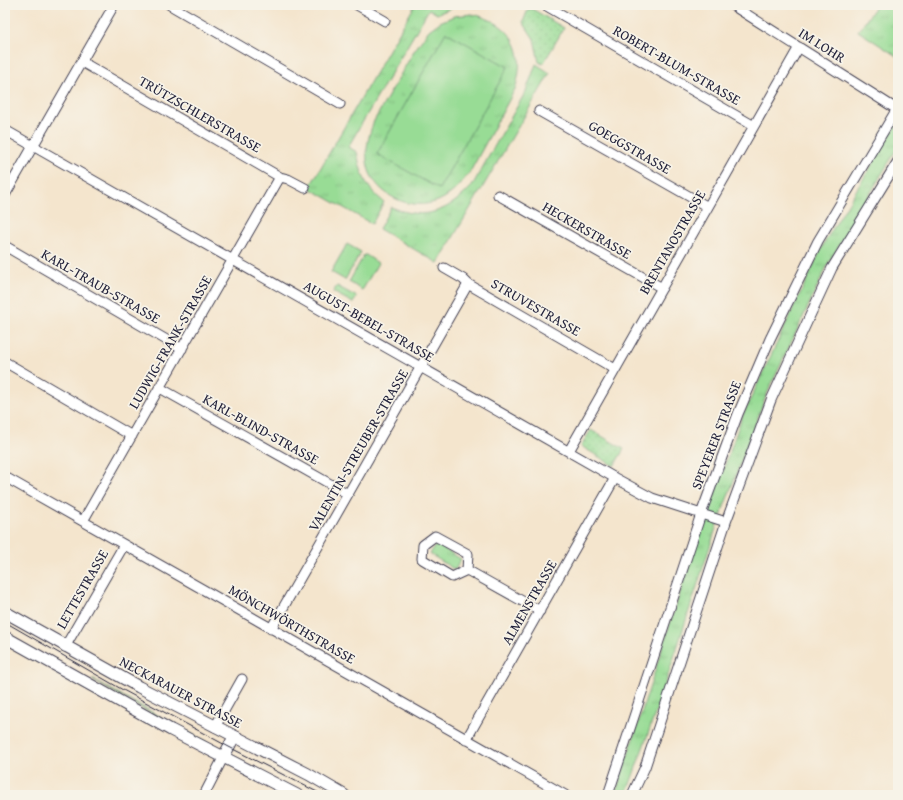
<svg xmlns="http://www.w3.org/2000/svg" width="903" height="800" font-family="'Gentium Book Plus',serif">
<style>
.grass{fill:url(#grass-tufts);stroke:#5d7f68}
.park{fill:url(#park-dots);stroke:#5d7f68}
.garden{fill:#98dc95;stroke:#5d7f68}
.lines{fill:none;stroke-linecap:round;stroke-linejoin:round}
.minor-casing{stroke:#423f51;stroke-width:11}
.major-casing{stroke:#423f51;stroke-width:13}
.minor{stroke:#fff;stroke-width:9}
.major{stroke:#fff;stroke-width:11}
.tram{stroke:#22223b;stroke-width:1}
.labels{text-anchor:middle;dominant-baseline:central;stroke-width:3.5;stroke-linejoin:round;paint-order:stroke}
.street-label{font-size:14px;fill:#22223b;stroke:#f7f3e8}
</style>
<defs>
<pattern id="grass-tufts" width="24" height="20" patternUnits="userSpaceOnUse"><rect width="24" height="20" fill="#98dc95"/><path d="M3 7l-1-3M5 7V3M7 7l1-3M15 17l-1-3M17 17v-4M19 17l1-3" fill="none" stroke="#83bc81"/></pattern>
<pattern id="park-dots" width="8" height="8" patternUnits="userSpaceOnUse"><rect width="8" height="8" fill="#98dc95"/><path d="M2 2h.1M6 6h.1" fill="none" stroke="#83bc81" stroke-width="1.8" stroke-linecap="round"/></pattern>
</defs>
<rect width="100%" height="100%" fill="#f7f3e8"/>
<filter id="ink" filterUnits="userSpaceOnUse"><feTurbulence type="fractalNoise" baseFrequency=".025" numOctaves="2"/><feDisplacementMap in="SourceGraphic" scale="8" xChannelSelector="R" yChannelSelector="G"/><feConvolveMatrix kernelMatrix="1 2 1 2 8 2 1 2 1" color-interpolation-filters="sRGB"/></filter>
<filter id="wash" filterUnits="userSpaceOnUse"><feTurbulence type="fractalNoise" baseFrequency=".012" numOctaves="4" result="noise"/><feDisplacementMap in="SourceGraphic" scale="16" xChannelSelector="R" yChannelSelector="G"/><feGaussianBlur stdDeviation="0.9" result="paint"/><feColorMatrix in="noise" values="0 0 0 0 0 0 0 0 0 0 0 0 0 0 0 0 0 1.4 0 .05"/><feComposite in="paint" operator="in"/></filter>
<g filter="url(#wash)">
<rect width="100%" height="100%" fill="#f4e5cd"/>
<path class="grass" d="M415 5H483L482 7 457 6 437 14 429 9 348 147 357 152C361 174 365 187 384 202L372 224 309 188Z
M877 5H890L898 11V57L858 31Z
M472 14C512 23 528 50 515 89L470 172C462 182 455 192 444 198 418 213 382 200 370 173 363 156 368 137 374 121L414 51 429 30 440 22 454 16Z
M536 64 550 73 438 263 379 229 391 207C425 221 448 212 472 186L526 91Z
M898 122V147L828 264 766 396 717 525 659 703 630 784 625 795H615L703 521 710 507 742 417 824 243Z
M436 544 461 559 455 570 430 554Z
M92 680H94L206 742 205 744Z"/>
<path class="park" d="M529 7 564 28 543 64 539 62 534 39 523 22Z
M591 430 624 449 614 466 581 446Z"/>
<path class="garden" d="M446 32 508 67 439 189 377 154Z
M347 244 361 252 345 280 331 272Z
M364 255H366L378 263 363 289 362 290 349 282Z
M337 286 357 297 353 303 333 292Z"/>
</g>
<g filter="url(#ink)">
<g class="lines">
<defs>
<path id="minor" d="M170 5 340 104
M357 5 385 21
M545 5 754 126
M732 5 898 110
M82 62 280 177 288 179 305 188
M539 111 708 207
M5 130 615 478 652 498 726 522
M5 195 114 5
M498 195 662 288
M5 246 182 349
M444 268 463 279 468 284 615 369
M5 362 132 436
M160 388 348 494
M569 451 799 47
M5 477 565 795
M83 521 280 177
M435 536 468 554 467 570 452 577 422 559 423 545Z
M467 570 540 611
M271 629 468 284
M65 647 124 545
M215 727 242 679
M466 740 615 478
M204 795 223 758
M608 795 701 514 738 414 770 339 818 241 898 107
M632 795 645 767 726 522 771 400 832 268 898 161"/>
<path id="major" d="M5 612 139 687 308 774 344 795
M5 637 171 730 297 795
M223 758 234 737"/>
</defs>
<use href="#minor" class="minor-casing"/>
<use href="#major" class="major-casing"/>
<use href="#minor" class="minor"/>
<use href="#major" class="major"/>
<path class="tram" d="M5 622 123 690 229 747 323 795"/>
</g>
</g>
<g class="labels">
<g class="street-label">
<text transform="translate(822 45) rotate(32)">IM LOHR</text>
<text transform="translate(677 65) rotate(30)">ROBERT-BLUM-STRASSE</text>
<text transform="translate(200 114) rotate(30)">TRÜTZSCHLERSTRASSE</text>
<text transform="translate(630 147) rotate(30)">GOEGGSTRASSE</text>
<text transform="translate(587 230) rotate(30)">HECKERSTRASSE</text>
<text transform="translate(672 242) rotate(-60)">BRENTANOSTRASSE</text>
<text transform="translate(101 286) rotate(30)">KARL-TRAUB-STRASSE</text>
<text transform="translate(536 307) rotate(30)">STRUVESTRASSE</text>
<text transform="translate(369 321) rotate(30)">AUGUST-BEBEL-STRASSE</text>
<text transform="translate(170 342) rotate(-60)">LUDWIG-FRANK-STRASSE</text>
<text transform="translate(261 429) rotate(29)">KARL-BLIND-STRASSE</text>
<text transform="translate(716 435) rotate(-69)">SPEYERER STRASSE</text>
<text transform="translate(358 450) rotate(-60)">VALENTIN-STREUBER-STRASSE</text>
<text transform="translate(82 589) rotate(-60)">LETTESTRASSE</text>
<text transform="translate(529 602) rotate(-60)">ALMENSTRASSE</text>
<text transform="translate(292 624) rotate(30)">MÖNCHWÖRTHSTRASSE</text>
<text transform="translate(181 692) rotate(28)">NECKARAUER STRASSE</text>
</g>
</g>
<rect width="903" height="800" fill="none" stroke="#f7f3e8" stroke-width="20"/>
</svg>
